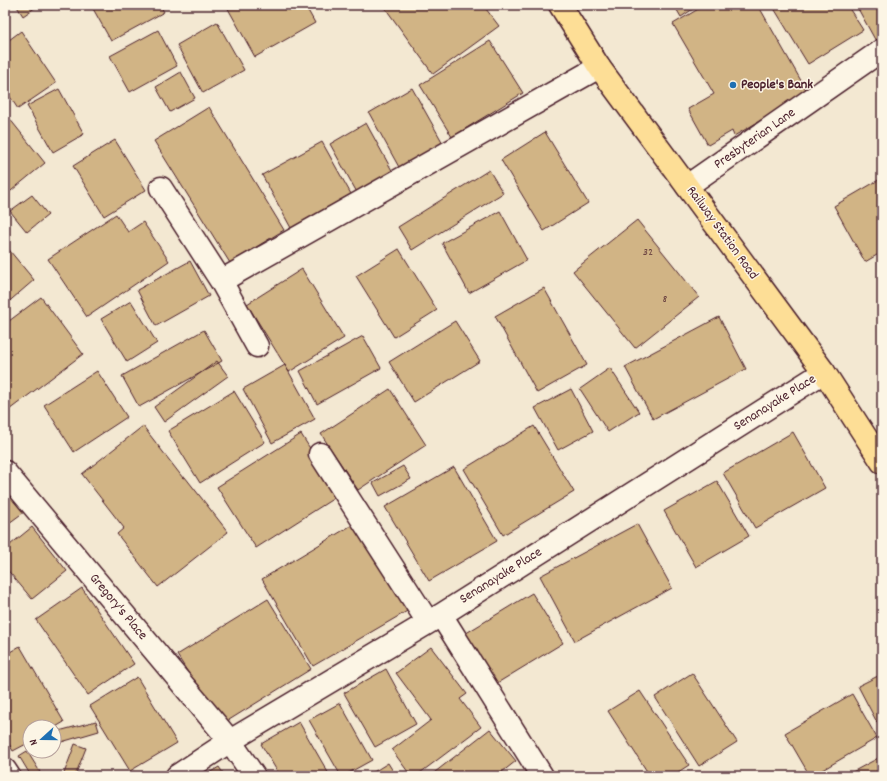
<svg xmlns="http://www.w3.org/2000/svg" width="887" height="781" font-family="Dekko,sans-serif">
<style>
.building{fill:#d1b485;stroke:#4a1f2b}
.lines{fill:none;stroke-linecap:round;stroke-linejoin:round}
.minor-casing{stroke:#4a1f2b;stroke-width:25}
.primary-casing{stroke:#4a1f2b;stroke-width:25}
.minor{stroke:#fcf5e5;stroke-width:22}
.primary{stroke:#fdde96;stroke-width:22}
.poi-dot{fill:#1f6fb2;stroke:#fcf5e5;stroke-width:1.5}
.labels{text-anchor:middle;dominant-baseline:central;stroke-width:3;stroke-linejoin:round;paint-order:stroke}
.number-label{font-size:12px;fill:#6c4442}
.poi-label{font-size:14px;font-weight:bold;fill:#4a1f2b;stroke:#fcf5e5;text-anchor:start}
.street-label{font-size:14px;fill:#4a1f2b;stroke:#fcf5e5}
</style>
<rect width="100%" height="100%" fill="#f3e8d2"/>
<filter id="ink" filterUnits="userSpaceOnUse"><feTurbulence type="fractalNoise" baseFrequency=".025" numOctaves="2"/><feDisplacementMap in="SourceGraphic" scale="8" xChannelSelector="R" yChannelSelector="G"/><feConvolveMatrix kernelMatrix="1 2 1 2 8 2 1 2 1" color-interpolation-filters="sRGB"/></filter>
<g filter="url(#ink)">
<path class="building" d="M16 5H39L23 16Z
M91 5H160L164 12 111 41Z
M226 5H305L315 23 255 57Z
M383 5H483L499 26 433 74Z
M674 5H699L681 17Z
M705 5H758L808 93 734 136 732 131 708 145 688 109 714 94 673 24Z
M772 5H847L863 30 808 64Z
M856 5H882V43L878 45Z
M217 22 244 70 203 93 177 45Z
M158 30 177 66 130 92 110 56Z
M21 31 56 83 18 109 5 89V43Z
M490 41 523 93 452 137 420 85Z
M181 72 195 98 170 112 156 87Z
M412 88 444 145 400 169 369 113Z
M59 89 84 134 53 152 27 106Z
M209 107 284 230 230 263 154 141Z
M5 113 45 163 6 195 5 194Z
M366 123 395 176 359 196 330 144Z
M545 132 588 203 544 231 501 160Z
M115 140 146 190 104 216 73 166Z
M322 142 351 194 291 228 262 175Z
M489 170 503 193 412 250 398 227Z
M882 178V252L865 262 834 206Z
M32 195 48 215 27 232 10 211Z
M500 211 527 260 469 293 442 243Z
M116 214 128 232 143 222 169 261 87 317 48 259Z
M637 220 699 297 635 348 573 271Z
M5 245 34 280 5 305Z
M399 249 437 310 394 337 356 276Z
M190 261 209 296 156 326 137 290Z
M302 269 344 338 289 372 247 304Z
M544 288 587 365 537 393 495 316Z
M41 297 83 354 5 413V324Z
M131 301 157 343 127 362 101 319Z
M719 317 746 369 653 419 625 367Z
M455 321 480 361 414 402 389 362Z
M204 330 222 361 139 407 122 376Z
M363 336 381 368 317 404 300 371Z
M217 361 228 376 164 422 154 407Z
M285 365 315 419 272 443 243 389Z
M610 368 639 412 608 432 580 389Z
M97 371 127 417 74 452 44 405Z
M390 389 426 445 358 490 321 434Z
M571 389 593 431 558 450 535 408Z
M234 391 265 442 200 483 168 431Z
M143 426 183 478 185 477 228 532 158 587 117 534 124 528 82 474Z
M534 426 574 492 503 535 464 469Z
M793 432 825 488 755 528 723 473Z
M301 434 339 495 256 548 217 487Z
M403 466 411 479 380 496 373 483Z
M454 467 497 541 429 581 385 507Z
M717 481 749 536 696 567 664 511Z
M5 487 24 512 5 526Z
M357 522 409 610 313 666 262 579Z
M637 524 672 588 575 641 540 576Z
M32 527 67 571 32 599 5 567V549Z
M82 588 134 664 88 695 36 620Z
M532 593 563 643 494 685 463 635Z
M268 599 311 669 221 725 177 655Z
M20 646 64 722 54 728 30 727V742L13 751 5 737V655Z
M431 647 467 694 460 699 481 727 416 776H411L392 750 431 720 396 673Z
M386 669 416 724 375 747 344 693Z
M692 673 737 742 699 766 655 697Z
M882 674V732L858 686Z
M137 677 177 743 130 771 90 706Z
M640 691 689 765 672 776H650L608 711Z
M852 694 877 738 812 776H810L785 733Z
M340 703 372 760 343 776H341L309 720Z
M96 721 99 731 58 743 55 732Z
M299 722 330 776H280L261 744Z
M490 729 516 761 497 776H430Z
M75 744 86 748 75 776H63Z
M27 751 40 772 34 776H31L19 756Z
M882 756V776H845Z
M388 763 396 776H373L372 773Z
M219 767 225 776H204Z"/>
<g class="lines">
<defs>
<path id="minor" d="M687 186 882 50
M161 188 221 281 257 346
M221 281 599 67
M320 454 428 622
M5 472 230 741 254 776
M441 615 542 776
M5 770 9 776
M177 776 230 741 441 615 824 372"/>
<path id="primary" d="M560 5 599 67 824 372 882 462"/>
</defs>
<use href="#minor" class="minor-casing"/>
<use href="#primary" class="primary-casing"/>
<use href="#minor" class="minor"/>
<use href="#primary" class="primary"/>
</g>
</g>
<circle class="poi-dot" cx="733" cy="85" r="4"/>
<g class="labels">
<g class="number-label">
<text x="648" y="252">32</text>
<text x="665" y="299">8</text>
</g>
<g class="poi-label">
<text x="741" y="85">People's Bank</text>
</g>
<g class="street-label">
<text transform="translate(755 139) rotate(-35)">Presbyterian Lane</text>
<text transform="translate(722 233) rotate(54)">Railway Station Road</text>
<text transform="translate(775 403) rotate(-32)">Senanayake Place</text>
<text transform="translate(501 576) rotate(-32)">Senanayake Place</text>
<text transform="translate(118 607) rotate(50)">Gregory's Place</text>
</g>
</g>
<rect width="887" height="781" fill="none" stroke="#fcf5e5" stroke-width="20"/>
<rect x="10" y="10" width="867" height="761" fill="none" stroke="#4a1f2b" stroke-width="1.5" filter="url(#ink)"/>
<g transform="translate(42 739) rotate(249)"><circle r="19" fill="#fcf5e5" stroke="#b59f9b"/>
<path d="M0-3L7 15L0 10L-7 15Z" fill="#1f6fb2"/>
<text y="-6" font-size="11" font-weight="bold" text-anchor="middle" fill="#4a1f2b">N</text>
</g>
</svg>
